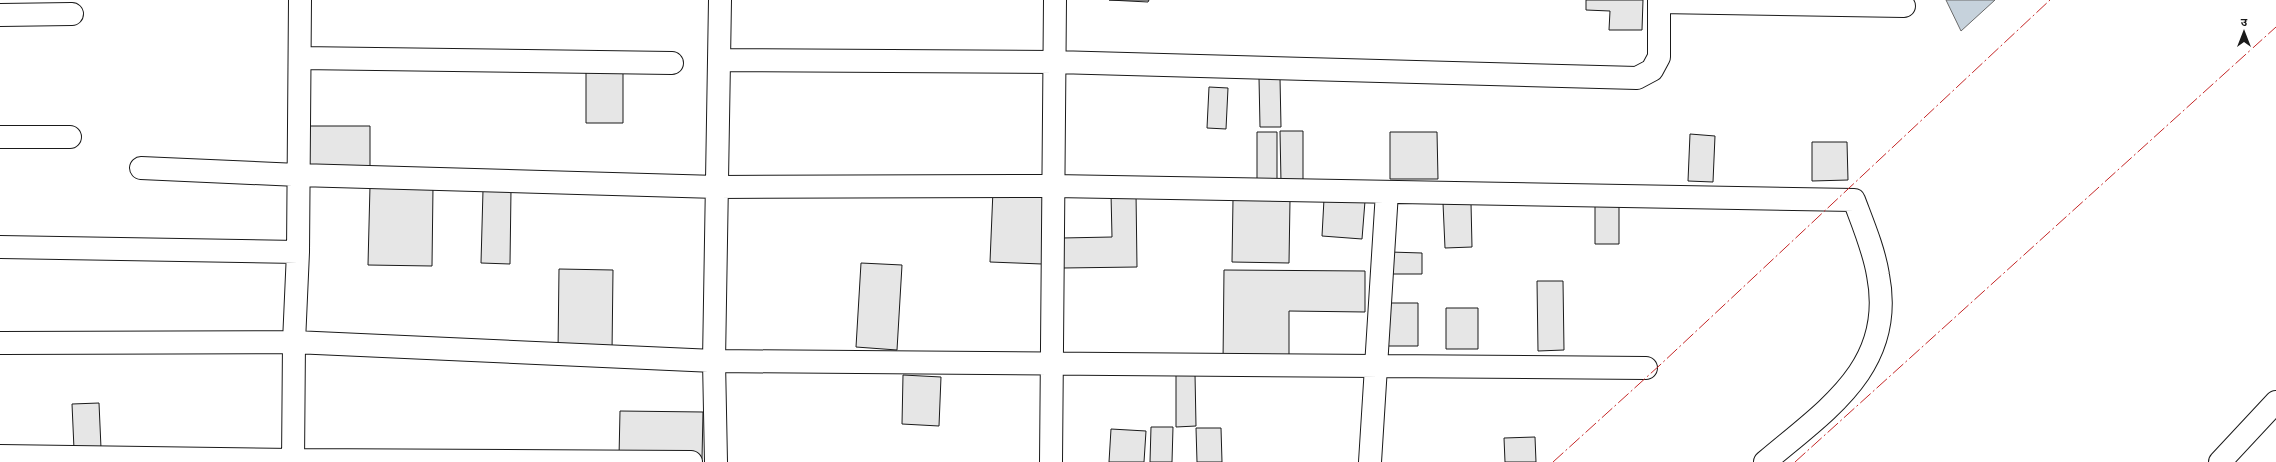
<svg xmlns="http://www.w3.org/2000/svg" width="2276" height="462" font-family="Montserrat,'Noto Sans Devanagari',sans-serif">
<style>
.water{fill:#c6d2dc;stroke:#6a6a6a}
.building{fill:#e6e6e6;stroke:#1a1a1a}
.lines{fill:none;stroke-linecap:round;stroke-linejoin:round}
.minor-casing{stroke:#1a1a1a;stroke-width:24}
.minor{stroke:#fff;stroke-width:22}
.power{stroke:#c62828;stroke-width:1;stroke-dasharray:14 3 2 3;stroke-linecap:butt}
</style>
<rect width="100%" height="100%" fill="#fff"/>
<path class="water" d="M1946 0H1995L1961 31Z"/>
<path class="building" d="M1109 0H1149L1148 2Z
M1586 0H1643L1642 30H1609L1610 11 1586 10Z
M586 72H623V123H586Z
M1259 78H1280L1281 127H1260Z
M1209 87 1228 88 1226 129 1207 128Z
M302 126H370V173H302Z
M1280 131H1303V182H1281Z
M1257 132H1277V182H1257Z
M1390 132H1437L1438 179H1390Z
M1690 134 1715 136 1713 182 1688 181Z
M1812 142H1847L1848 180 1812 181Z
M370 186 433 187 432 266 368 265Z
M483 190H511L510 264 481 263Z
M993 190 1045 192 1042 264 990 262Z
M1136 193 1137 267 1063 268 1062 238 1112 237 1111 194Z
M1233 199 1290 200 1289 263 1232 262Z
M1324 199 1365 201 1362 239 1322 236Z
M1443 203H1471L1472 247 1445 248Z
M1595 203H1619V244H1595Z
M1390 252 1422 253V274H1389Z
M861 263 902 265 897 350 856 347Z
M559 269 613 270 612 352 558 351Z
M1224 270 1365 271V312L1289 311V362H1223Z
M1537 281H1563L1564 350 1538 351Z
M1384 303H1418V346H1384Z
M1446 308H1478V349H1446Z
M1176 374H1195L1196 426 1176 427Z
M903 375 941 377 939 426 902 424Z
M99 403 101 448 74 449 72 404Z
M620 411 703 412 702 459 619 457Z
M1151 427H1173L1172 462H1150Z
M1196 428H1221L1222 462H1197Z
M1111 429 1146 431 1144 462H1109Z
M1535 437 1536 462H1505L1504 438Z"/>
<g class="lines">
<defs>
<path id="minor" d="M1659 2 1904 6
M0 15 72 14
M300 58 672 63
M719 60 1055 62 1637 78 1652 70 1659 57V0
M0 137H70
M141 168 298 175 717 187 1054 186 1854 200C1863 224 1874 250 1878 275 1896 367 1826 410 1765 462
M0 247 298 252
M0 343 294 342 714 361 1646 368
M0 456 293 460 691 462
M293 462 294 342 298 252 300 0
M716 462 714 361 720 0
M1051 462 1055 0
M1370 462 1387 192
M2220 462 2276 402"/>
</defs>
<use href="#minor" class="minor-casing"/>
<use href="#minor" class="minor"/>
<path class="power" d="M1553 462 1660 365 2050 0
M1795 462 2276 27"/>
</g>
<g transform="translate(2244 32)" stroke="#ffffff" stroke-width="3" paint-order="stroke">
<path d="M0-3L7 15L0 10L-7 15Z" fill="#1a1a1a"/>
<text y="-6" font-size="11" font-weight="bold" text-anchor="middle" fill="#1a1a1a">उ</text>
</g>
</svg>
